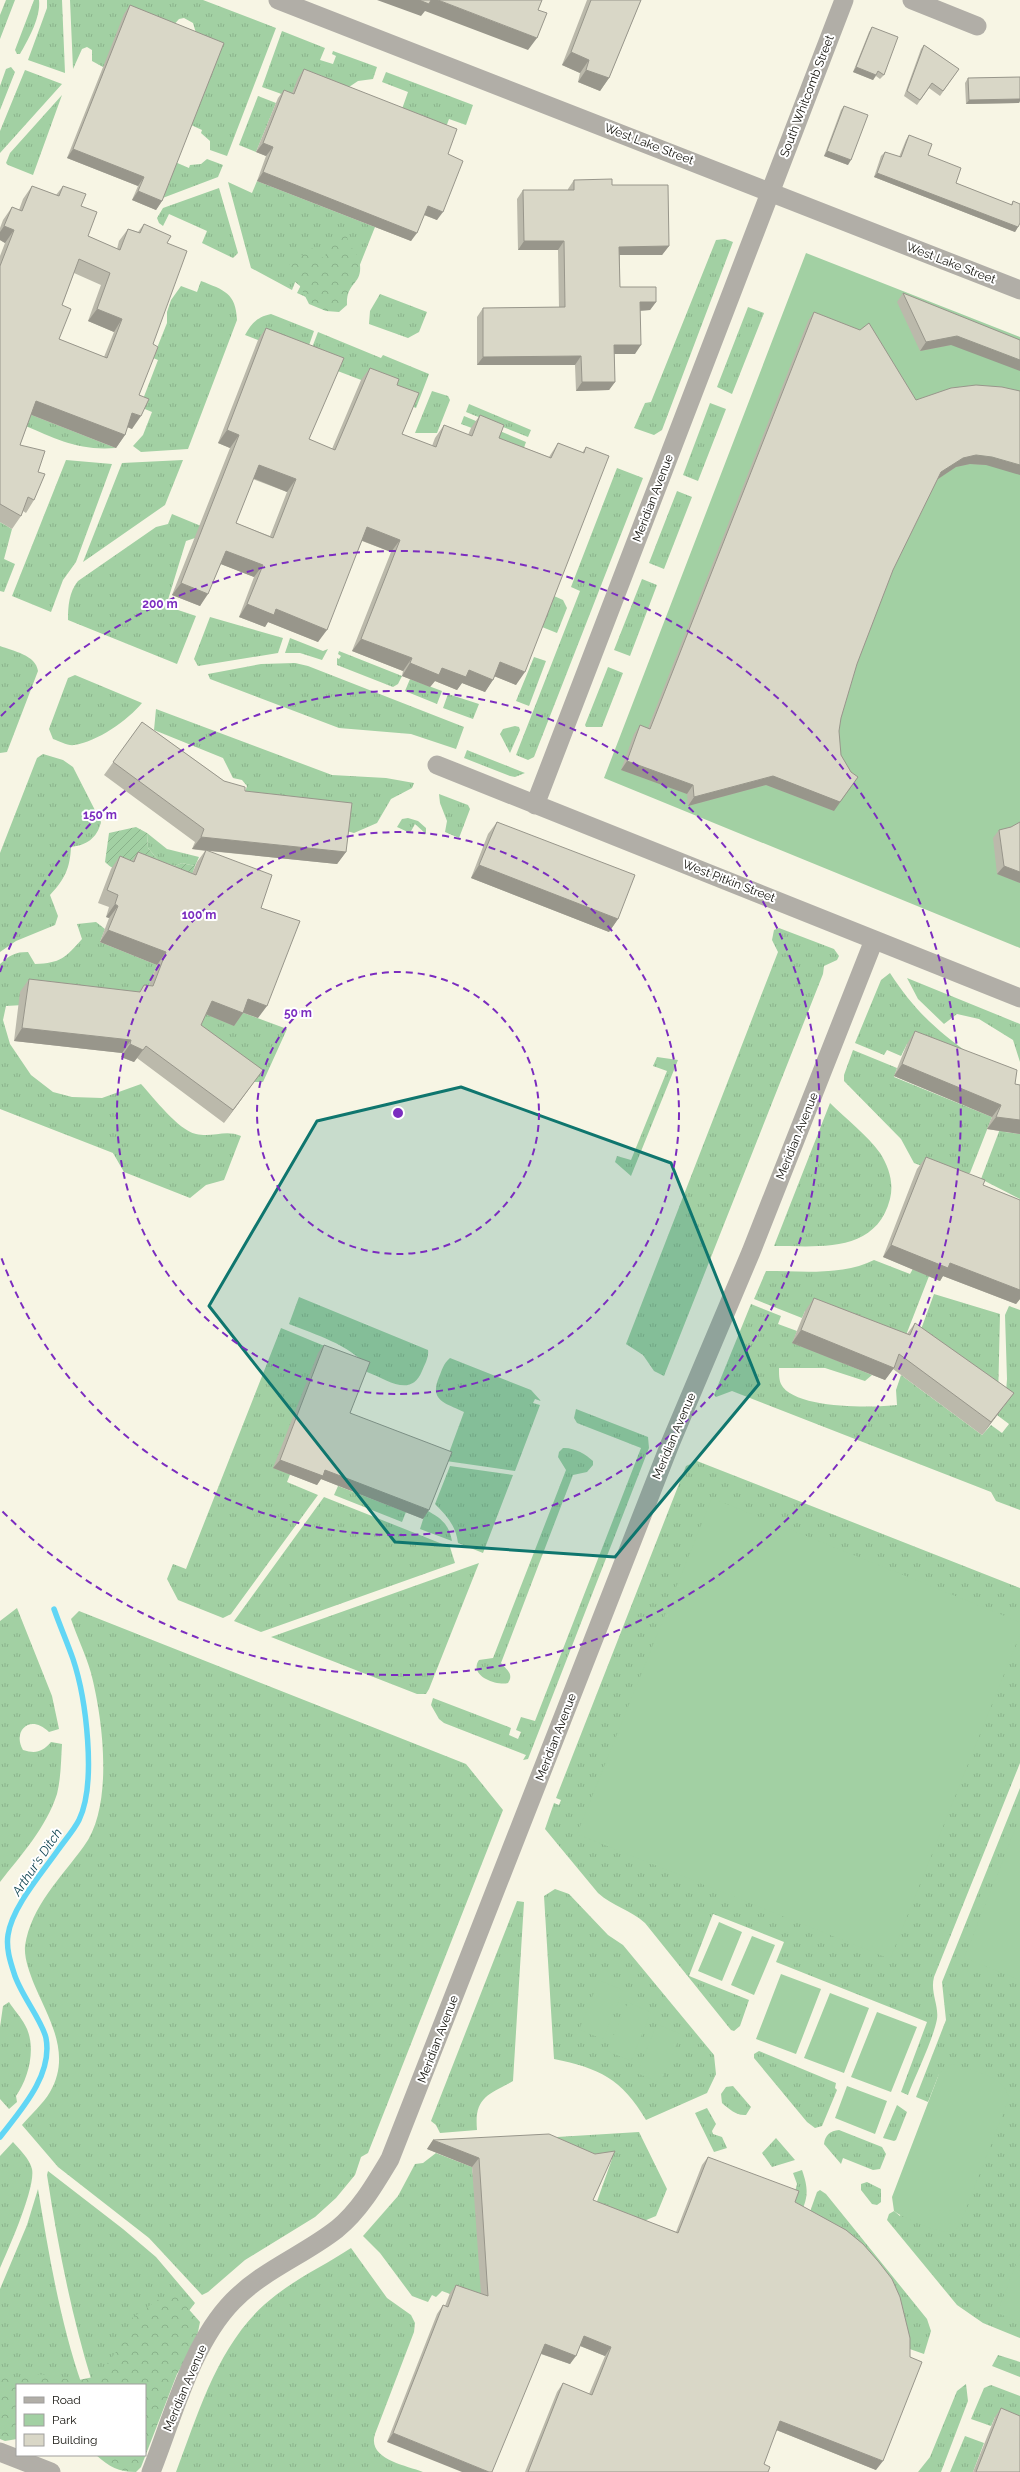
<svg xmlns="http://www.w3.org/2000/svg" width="1020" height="2472" font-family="Raleway,sans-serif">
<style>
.grass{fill:url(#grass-tufts)}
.forest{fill:url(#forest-crowns)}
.park{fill:#a2d0a3}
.garden{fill:url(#garden-furrows)}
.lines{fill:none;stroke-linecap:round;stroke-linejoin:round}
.stream{stroke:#61d6f5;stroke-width:5.5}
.street{stroke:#b1aea7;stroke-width:19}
.wall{fill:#bbb9ab;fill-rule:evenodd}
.shaded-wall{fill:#98968b}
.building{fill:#d9d7c7;stroke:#98968b;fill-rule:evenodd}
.marked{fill:#0f766e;fill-opacity:0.2;stroke:#0f766e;stroke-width:3;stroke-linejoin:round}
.ring{fill:none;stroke:#7b2cbf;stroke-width:2;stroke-dasharray:7 5}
.labels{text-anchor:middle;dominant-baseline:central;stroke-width:4;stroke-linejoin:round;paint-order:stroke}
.street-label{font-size:12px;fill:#11100a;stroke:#fff}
.water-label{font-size:13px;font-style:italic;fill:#134754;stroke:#fff}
.centre{fill:#7b2cbf;stroke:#fff;stroke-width:2}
.ring-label{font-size:12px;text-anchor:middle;font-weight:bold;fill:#7b2cbf;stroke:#fff;stroke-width:4;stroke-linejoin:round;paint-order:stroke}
</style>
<defs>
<pattern id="grass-tufts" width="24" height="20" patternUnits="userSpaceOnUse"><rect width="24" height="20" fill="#a2d0a3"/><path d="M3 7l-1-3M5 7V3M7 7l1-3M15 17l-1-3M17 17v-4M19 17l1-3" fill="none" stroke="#8ab28b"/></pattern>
<pattern id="forest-crowns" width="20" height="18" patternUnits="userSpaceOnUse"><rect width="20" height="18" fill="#a2d0a3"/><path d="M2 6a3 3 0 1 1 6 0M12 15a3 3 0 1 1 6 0" fill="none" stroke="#8ab28b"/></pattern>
<pattern id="garden-furrows" width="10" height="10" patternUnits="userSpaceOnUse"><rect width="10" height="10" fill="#a2d0a3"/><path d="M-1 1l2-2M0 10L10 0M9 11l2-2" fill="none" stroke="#8ab28b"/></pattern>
</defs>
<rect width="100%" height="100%" fill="#f7f5e4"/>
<path class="grass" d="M6 0H15L0 39V15Z
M34 0H39C41 17 28 40 20 54H17L15 50Z
M47 0H62L65 73 28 60 47 8Z
M70 0H203L276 28 227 156 210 150V141L201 133 202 130 189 124 196 33 193 23 184 18 179 19 172 27 103 67 92 61V50L87 47 82 49 73 69Z
M282 31 325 48 320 60 333 64 336 56 332 54 333 51 377 67 373 79 358 81 346 89 290 97 262 87Z
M11 67 15 72 0 110V86L6 69Z
M25 70 62 84 0 153V131Z
M386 72 473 105 466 125 449 119 443 135 402 109 408 92 382 82Z
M62 95 33 175 8 165 6 163 10 153Z
M258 96 276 103 256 152 239 145Z
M207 159 223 165 218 177 160 199 175 162 189 168 190 165 201 164Z
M257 181 375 227 353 282 335 310 297 293 302 283 296 280 292 290 251 268 228 182 252 193Z
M219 188 238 253 233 258 202 243 207 231 169 214 163 226 159 223 157 218 163 208Z
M725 239 733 242 662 430 654 435 634 428 645 403 651 402 716 240Z
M201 281C224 290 236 293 237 320L188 449 141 452 133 446 143 435 152 412 140 407 158 360 153 358 167 323V312L171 300 181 286 197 292Z
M380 294 427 312 419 332 408 338 369 324 370 311Z
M748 307 764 313 732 394 717 387Z
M271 314 314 331 307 351 300 356 245 335C252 323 257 317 271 314Z
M318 332 381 358 383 355 429 374 416 408 388 397 390 391 335 370 310 353Z
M432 391 448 396 450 400 437 433H415Z
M710 403 726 409 698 481 683 475Z
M469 404 531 430 528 437 466 412Z
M27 413 116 448C78 451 57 439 23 425Z
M464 416 526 442 519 462 496 437 461 424Z
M66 460 112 464 76 562 63 580 51 612 12 596Z
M183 460 165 505 83 562 122 463Z
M617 468 643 478 534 757 528 760 516 755 580 591 571 587Z
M677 491 692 497 664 569 649 563Z
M172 514 201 526 195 538 186 541 167 603 172 608 196 616 177 664 68 620C68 606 69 592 78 581L156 527 168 524Z
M0 522 12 529 4 559 15 564 4 592 0 591Z
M642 579 657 585 630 656 614 650Z
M554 596 563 600 567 608 557 633 542 627Z
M210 617 283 638 278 653 198 666 194 659Z
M290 638 323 651 328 649 322 660 300 653H285Z
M0 646C13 651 36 655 38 671L7 752 0 753Z
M339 651 402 676 398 684 393 687 337 665V658L339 659 341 656 338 654Z
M534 657 546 661 529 706 516 701Z
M295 663 308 666 464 727 456 749 411 734 339 728 210 679 208 674 261 664Z
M608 667 623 673 602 727H586L585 725Z
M75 675 142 703C128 720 97 742 74 745 68 746 59 741 53 739L49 729 68 678Z
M410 679 442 691 437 704 405 691Z
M448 694 479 704 473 719 443 708Z
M156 709 332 775 386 778 414 783 412 788 391 799 377 823 354 833 241 804 247 786 242 780 233 778 223 758 154 730Z
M515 726 519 727 520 730 510 753 500 734 503 729Z
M467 750 525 773 515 777 510 776 464 758Z
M43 754 63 760 73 767 101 822C97 839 86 845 71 847 70 868 65 879 50 895L58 916 55 925 16 941 0 952V853L37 758Z
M439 794 468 805 470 809 459 838 445 832 447 821 440 803Z
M408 818 418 821 426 828V834L415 824 410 833 397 827 402 819Z
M147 833 167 849 199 857 195 866 182 863 175 866 159 861 148 848Z
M96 922 105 929 100 942 157 965 144 998 6 1006 3 1020 10 1044 31 1075 53 1092 72 1097 102 1098 141 1084C154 1098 178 1130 196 1134 213 1138 225 1129 241 1136L224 1180 206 1185 190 1198 124 1172 113 1153 0 1109V964C10 955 15 952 28 952L35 964C61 963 65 958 82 939L77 924Z
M779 928 834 949 839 956 837 960 824 966 823 974 664 1376 654 1371 643 1355 626 1344 778 952 772 940 774 930Z
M890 973C914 1010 935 1029 971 1055L907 1044 901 1056 887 1050 884 1055 855 1043 881 980Z
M907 978 1020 1024V1062L1013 1040 979 1019 957 1014 944 1024 918 999Z
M239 1011 287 1029 263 1082H254L166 1018Z
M853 1050 897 1068 894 1077 992 1117 970 1173 943 1174 914 1163 901 1139 844 1081V1075Z
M657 1057 678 1060 631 1176 615 1162 617 1156 631 1160 667 1071 653 1066Z
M830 1103C846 1119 867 1135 880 1153 889 1167 894 1183 890 1199 876 1254 818 1246 774 1246Z
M1003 1121 1005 1132 1020 1134V1199L981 1179Z
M874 1260 910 1274 915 1265 931 1271 901 1348 805 1311 802 1318 754 1299 766 1271C801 1271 843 1276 874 1260Z
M934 1294 1000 1314 998 1401 916 1343Z
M299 1297 428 1350C429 1357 425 1364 422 1371 411 1398 388 1380 367 1372V1366C348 1344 316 1335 289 1324Z
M751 1304 781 1316 778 1324 797 1331 793 1342 872 1375 865 1381 825 1368H779C779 1373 779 1380 781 1384 793 1409 873 1408 897 1405L896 1390 901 1375 982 1435 991 1425 1002 1433 1009 1424 997 1415 1005 1405 1007 1379 1005 1315 1009 1306 1020 1310V1510L996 1501 991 1492 732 1391 716 1397 714 1395Z
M281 1328 339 1352 287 1482 318 1495 231 1614 223 1618 178 1600 167 1579 173 1564 186 1569Z
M450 1358 531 1390 541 1401 535 1399 533 1403 540 1405 515 1471 446 1461 464 1412C445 1403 429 1401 439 1377 442 1370 443 1364 450 1358Z
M576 1409 648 1437 649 1448 528 1759 523 1760 526 1755 444 1723 439 1719 431 1705 433 1698 511 1728 509 1735 518 1739 521 1732 516 1730 521 1717 535 1721 641 1448 577 1423 574 1418Z
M563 1448C573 1447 586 1454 593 1461V1465L587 1472 573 1475 501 1663C507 1670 514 1674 508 1683 497 1686 468 1676 479 1660L493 1658 566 1470 558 1457 559 1452Z
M697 1461 1020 1588V1763L934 1977C930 1992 939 2005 937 2019 933 2040 916 2074 908 2095L901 2092 927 2022 776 1962 784 1942 713 1914 689 1976 749 2000 740 2026 734 2031 731 2030 645 1923C631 1910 612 1906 598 1893L545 1829 554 1803 559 1805 561 1800 556 1798 686 1466Z
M450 1466 513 1475 483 1553 458 1543C456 1526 447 1516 435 1504Z
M338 1486 406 1512 402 1522 334 1495Z
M324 1497 450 1547 455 1563 261 1632 234 1621Z
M426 1510C441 1518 449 1524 452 1541L420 1529Z
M479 1563 429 1689 426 1694H417L271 1637Z
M17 1608 52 1696 59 1729 49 1732C30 1713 12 1731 23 1750 36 1754 42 1752 51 1742L62 1744C61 1760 61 1778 57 1794 46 1828 21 1855 0 1882V1621Z
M79 1611 466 1764 503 1810 368 2153 361 2157 355 2175 336 2198 315 2217 245 2260 208 2292 202 2295 149 2238 58 2167 22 2125C31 2114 43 2104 50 2092 72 2054 49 2019 34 1984 30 1973 24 1959 25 1946 31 1906 61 1878 84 1846 114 1806 103 1719 91 1673 86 1655 77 1637 71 1619Z
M1020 1788V2338L983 2323 957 2305 887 2220 889 2214 894 2211 900 2216 939 2074 928 2102 916 2097 946 2020 942 1982Z
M555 1889 569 1894 608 1935 623 1945 714 2055 716 2074 707 2093 646 2120C622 2079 599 2068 554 2059L544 1896Z
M517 1901 524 1902 513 2081C488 2095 474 2097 477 2130L440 2133 436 2125 431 2121Z
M9 2002C14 2010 21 2017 25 2025 37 2046 29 2078 16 2096L17 2102 9 2109 0 2099V2027L3 2006Z
M759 2051 836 2083 835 2088 837 2090 822 2126 815 2128 807 2122 754 2058V2054Z
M733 2086 751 2107 746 2115C737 2116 729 2109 722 2103L721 2094 726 2087Z
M897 2105 907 2112 896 2140 894 2141 883 2138Z
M707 2108 716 2124 712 2131 713 2134 722 2137 727 2148 714 2152 695 2113Z
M839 2130 882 2147 886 2154 880 2169 873 2170 843 2158 841 2164 824 2144C825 2135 830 2131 839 2130Z
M639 2132 667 2189 656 2216 639 2223 595 2207 612 2159 558 2158 557 2137Z
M776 2138 795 2160 772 2167 762 2153Z
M13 2142C20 2150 29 2158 32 2169 36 2187 8 2250 0 2268V2156Z
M436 2153 472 2167 486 2290 480 2305 442 2291 436 2297 432 2295 428 2302 412 2296 380 2253 363 2236 398 2196 415 2164 423 2163Z
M802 2170C810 2193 807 2199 798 2221L793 2200 797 2184 793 2173Z
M48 2171 123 2229 156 2257 195 2303 179 2324 145 2385 92 2382C71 2314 58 2246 47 2175Z
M867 2182 881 2189V2202L877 2205 872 2204 861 2190V2184Z
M38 2189C49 2255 60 2322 82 2385H17L0 2426V2289L27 2225Z
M820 2190 826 2194 927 2319 931 2331 924 2354 904 2347 807 2220 817 2192Z
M351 2248 387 2298 411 2315 415 2323 414 2332 375 2434C367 2459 405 2465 423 2472H176C200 2409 220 2337 276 2295 299 2277 327 2264 351 2248Z
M998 2355 1020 2362V2377L992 2366Z
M966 2384 968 2401 941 2472H918L930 2457 957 2391Z
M991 2385 1020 2396V2426L995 2417 991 2426 971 2419 984 2388Z
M965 2436 984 2443 973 2472H950Z"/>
<path class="forest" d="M343 232 347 236C348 247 359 253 360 265 362 285 346 282 347 305L339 312 326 311 309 304 300 286 293 280 289 263 291 257 302 256 307 248 316 249 321 258 327 255C331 244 330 236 343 232Z
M177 2296 200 2322 196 2342 177 2374 141 2467 136 2472C118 2472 110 2467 96 2455H145V2385H17V2439L5 2441 0 2439V2376L16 2378 32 2374 50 2375 74 2381 98 2376 127 2337 132 2318 162 2297Z"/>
<path class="park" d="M806 253 1020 337V948L604 778Z
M712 1498 1020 1622V1634L890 1959 577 1834Z
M1020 1817V1980L964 1958Z
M719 1922 742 1932 722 1981 698 1971Z
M752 1936 775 1945 754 1995 731 1985Z
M781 1974 821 1989 796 2054 756 2039Z
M599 1980 623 1990 603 2039 579 2030Z
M830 1993 869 2008 844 2073 804 2058Z
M628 2002 651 2012 631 2061 607 2051Z
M877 2012 917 2027 891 2092 851 2077Z
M657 2024 681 2034 660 2083 637 2073Z
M954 2064C974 2072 1006 2075 1009 2099L960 2224C958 2226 956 2230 953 2231 943 2236 903 2218 894 2211L892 2197 939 2074 945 2067Z
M847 2086 887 2101 875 2134 835 2118Z
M1020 2254V2322L997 2313Z"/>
<path class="garden" d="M136 827 147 833 148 848 159 861 175 866 182 863 195 866 192 875C165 875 125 883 105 862L109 833Z"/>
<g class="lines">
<path class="stream" d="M0 2137C21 2110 53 2075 46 2038 42 2020 20 1994 14 1973 10 1961 6 1948 8 1935 12 1907 42 1873 58 1850 65 1840 74 1830 79 1820 97 1783 86 1698 73 1659 67 1642 60 1626 54 1609"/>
<path class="street" d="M278 0 1020 290
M912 0 977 26
M437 765 1020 998
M535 805 844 0
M0 2452 51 2472
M151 2472C173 2417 191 2344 233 2301 263 2270 304 2255 337 2229 360 2210 375 2184 390 2159L670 1444 751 1252 874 940"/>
</g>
<path class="wall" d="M587 0H641L609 78 600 91 578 82 580 73 562 65Z
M130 5 162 201 156 210 132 200 138 186 67 158 124 14Z
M872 27 884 75 880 79 876 76 873 80 853 72 869 32Z
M924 45 959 69 940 96 929 88 917 105 904 96 921 49Z
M304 69 448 154 437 220 424 215 411 241 257 181 266 156 256 152 278 98 284 90 292 93 298 78Z
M1020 77V101L1019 103 966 104 965 83 968 78Z
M844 106 848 165 824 156 841 110Z
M909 135 956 183 1011 205 1013 201 1018 227 1015 232 874 177 881 156 885 152 899 157 906 140Z
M574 180 612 185 669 246 662 255H620V287L656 302 650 310 640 311 635 354H614L615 382 609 390 576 391 575 365H477V317L483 308 559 307 558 250H518L517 199 523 190H568V189Z
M32 186 56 195 63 186 81 206 88 236 117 249 119 241 128 229 138 232 144 224 167 243 153 344 139 395 132 429 127 427 125 435 116 448 31 415 20 445 38 472 34 500 26 513 23 511 21 516 12 529 0 522V256L5 243 0 240V228L3 220 12 207 19 210 23 199ZM74 273 101 285 88 321 114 332 104 357 59 339 62 305Z
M903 293 951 345 920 351 897 302Z
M814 312 916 400 986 465 970 464 956 467 938 479 893 570 857 664 841 718 839 731 834 811 766 785 688 806 687 794 621 770 634 734 640 725 648 728 808 321Z
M266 328 309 439 332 449 361 380 370 368 397 385 402 434 432 446 435 438 444 425 468 435 471 428 480 415 499 438 549 457 558 443 582 453 586 447 516 685 495 676 485 692 462 683 457 690 435 681 430 687 402 676 403 671 352 651 391 552 362 541 318 642 268 622 265 627 239 617 254 577 221 564 200 606 172 595 230 448 218 443 258 340ZM253 479 287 492 270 536 236 523Z
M142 722 224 781 245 791 346 852 337 864 209 851 261 908 258 1018 243 1013 234 1026 205 1014 201 1025 254 1082 224 1123 137 1058 134 1062 121 1057 122 1053 14 1041 20 992 29 979 138 992 144 985H149L157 965 100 942 109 918 106 917 109 907 98 903 111 869 120 856 132 861 138 852 192 874 197 862 205 851 192 849 195 842 104 775Z
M497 822 618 919 609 932 471 878 488 834Z
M1011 827 1020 883 997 874 993 838 999 830Z
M915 1031 1015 1084 1020 1085V1134L987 1129 992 1117 894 1076 907 1044Z
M926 1157 983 1185 1020 1200V1299L1016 1304 943 1276 940 1281 883 1257 917 1169Z
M814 1298 907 1334 915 1323 1014 1393 982 1435 893 1369 885 1380 792 1343 805 1311Z
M324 1345 350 1413 423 1519 321 1479 317 1485 273 1468 318 1353Z
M433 2140 676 2232 702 2165 708 2157 795 2202 876 2470 776 2430 764 2464 768 2472H525L557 2392 563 2383 589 2394 605 2356 580 2346 570 2364 541 2354 387 2442 437 2314 443 2305 445 2306 450 2293 456 2285 481 2294 472 2167 427 2149Z
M1001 2408 1020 2472H973L995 2417Z"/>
<path class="shaded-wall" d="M377 0H438L537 38 528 50 425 11 421 16Z
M571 52 589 60 580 73 562 65Z
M856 67 876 75 873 80 853 72Z
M586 70 609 78 600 91 578 82Z
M1020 99V101L1019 103 966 104 969 100Z
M263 143 273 147 266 156 256 152Z
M73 149 144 177 138 186 67 158Z
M827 151 851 160 848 165 824 156Z
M263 172 417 233 411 241 257 181Z
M877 173 1018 227 1015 232 874 177Z
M138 191 162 201 156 210 132 200Z
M428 206 443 212 437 220 422 214Z
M4 226 14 230 5 243 0 240V232Z
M524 241H564L558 250H518Z
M669 246 662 255H613L619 247Z
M640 302H656L650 310 634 311Z
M97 309 122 319 114 332 88 321Z
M957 336 1020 360V371L951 345 920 351 926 342Z
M614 345H641L635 354H608Z
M581 356 575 365H477L483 357Z
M582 382H615L609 390 576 391Z
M36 401 125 435 116 448 27 413Z
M132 413 141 416 132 429 123 425Z
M227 430 239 435 230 448 218 443Z
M976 455 992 457 1020 465V475L986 465 970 464 956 467 935 481 941 472 963 458Z
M259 465 296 479 287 492 250 477Z
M367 527 400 540 391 552 358 539Z
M226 551 263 565 254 577 218 563Z
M181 583 208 594 200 606 172 595Z
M247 604 276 609 327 630 318 642 268 622 265 627 239 617Z
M361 639 412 658 403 671 352 651Z
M500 662 525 672 516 685 491 675Z
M410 663 442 668 469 670 493 680 485 692 462 683 457 690 435 681 430 687 402 676Z
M627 761 693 785 687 794 621 770Z
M773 776 858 777 834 811 766 785 688 806 694 797Z
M201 837 346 852 337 864 192 849Z
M479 865 618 919 609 932 471 878Z
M1004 866 1020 872V883L997 874Z
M115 904 118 906 109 918 106 917Z
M108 930 166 952 157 965 100 942Z
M248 999 267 1006 258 1018 239 1011Z
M212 1001 243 1013 234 1026 203 1013Z
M22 1028 131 1040 122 1053 14 1041Z
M130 1044 143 1050 134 1062 121 1057Z
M902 1064 1001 1105 992 1117 894 1076Z
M263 1070 254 1082 224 1123 233 1110Z
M996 1117 1020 1120V1134L987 1129Z
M891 1245 950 1263 1020 1290V1299L1016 1304 943 1276 940 1281 883 1257Z
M801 1330 894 1368 885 1380 792 1343Z
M1014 1393 1005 1405 982 1435 991 1422Z
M280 1460 325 1470 429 1510 423 1519 321 1479 317 1485 273 1468Z
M433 2140 479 2158 472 2167 427 2149Z
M584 2336 611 2347 605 2356 578 2345Z
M545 2344 576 2356 570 2364 539 2353Z
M780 2421 883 2461 876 2470 774 2429Z
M393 2433 489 2472H462L387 2442Z"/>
<path class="building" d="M419 0H431L429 4Z
M438 0H542L538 10 547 13 537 38Z
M591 0H641L609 78 586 70 589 60 571 52Z
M130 5 224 43 162 201 138 191 144 177 73 149Z
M872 27 898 37 884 75 878 71 876 75 856 67Z
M924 45 959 69 943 91 932 83 920 100 907 91Z
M304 69 457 129 448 154 463 161 443 212 428 206 417 233 263 172 273 147 263 143 284 90 294 94Z
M1020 77V99L969 100 968 78Z
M844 106 868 115 851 160 827 151Z
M909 135 932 144 928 155 961 168 956 183 1012 205 1013 201 1020 204V223L1018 227 877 173 885 152 901 157Z
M612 179V185H668L669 246 619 247 620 287H656V302H640L641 345H614L615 382H582L581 356 483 357V308L565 307 564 241H524L523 190H574V180Z
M32 186 59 196 63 186 86 194 81 206 97 212 88 236 120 250 128 229 140 233 144 224 171 236 167 243 187 251 153 344 158 347 139 395 149 399 141 416 132 413 125 435 36 401 20 445 45 451 38 472 45 474 34 500 28 497 21 516 0 504V266L14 230 4 226 12 207 22 211ZM79 259 110 273 97 309 122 319 107 358 59 339 71 309 62 305Z
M903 293 1020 340V360L957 336 926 342Z
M814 312 860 330 869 323 916 400 951 388 976 385 1002 387 1020 391V465L992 457 976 455 963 458 941 472 893 570 857 664 841 718 839 731 841 755 851 772 858 777 840 802 773 776 694 797 693 785 627 761 640 725 650 729Z
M266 328 344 358 309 439 335 450 370 368 399 379 397 385 419 393 402 434 436 447 444 425 472 436 480 415 504 425 499 438 551 458 558 443 584 453 586 447 609 456 525 672 500 662 493 680 469 670 466 677 442 668 439 675 410 663 412 658 361 639 400 540 367 527 327 630 276 609 274 615 247 604 263 565 226 551 208 594 181 583 239 435 227 430ZM259 465 296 479 273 538 236 523Z
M142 722 224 781 245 787V791L352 803 346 852 201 837 204 829 113 762Z
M497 822 635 875 618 919 479 865Z
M1020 822V872L1004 866 999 830 1011 827Z
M206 850 272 875 261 908 300 921 267 1006 248 999 243 1013 212 1001 201 1025 263 1070 233 1110 146 1046 143 1050 130 1044 131 1040 22 1028 29 979 140 992 144 985 153 986 166 952 108 930 118 906 115 904 118 895 107 890 120 856 134 862 138 852 196 875Z
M915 1031 1017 1070 1015 1084 1020 1085V1120L996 1117 1001 1105 902 1064Z
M926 1157 985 1180 983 1185 1020 1200V1290L950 1263 948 1268 891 1245Z
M814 1298 910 1335 915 1323 1014 1393 991 1422 899 1354 894 1368 801 1330Z
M324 1345 370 1362 350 1413 452 1452 429 1510 325 1470 323 1476 280 1460Z
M549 2134 595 2154 615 2151 593 2200 678 2233 708 2157 799 2191 795 2202 846 2230 863 2244 878 2261 892 2279 900 2297 910 2338V2357L922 2362 883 2461 780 2421 764 2464 770 2467 768 2472H528L563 2383 592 2395 611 2347 584 2336 576 2356 545 2344 492 2472H489L393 2433 443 2305 448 2307 456 2285 488 2296 479 2158 433 2140Z
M1001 2408 1020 2416V2472H976Z"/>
<path class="marked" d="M461 1087 671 1163 759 1384 615 1557 395 1542 209 1306 317 1121Z"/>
<g class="ring">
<circle cx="398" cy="1113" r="141"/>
<circle cx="398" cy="1113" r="281"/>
<path d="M0 972A422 422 0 1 1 0 1254"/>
<path d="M1 716A562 562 0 1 1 1 1510"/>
</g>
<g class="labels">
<g class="street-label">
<text transform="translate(807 96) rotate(-69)">South Whitcomb Street</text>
<text transform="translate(649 144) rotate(21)">West Lake Street</text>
<text transform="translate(951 263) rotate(21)">West Lake Street</text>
<text transform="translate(653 498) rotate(-69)">Meridian Avenue</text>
<text transform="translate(729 881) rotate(21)">West Pitkin Street</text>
<text transform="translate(797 1136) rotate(-68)">Meridian Avenue</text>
<text transform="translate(674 1436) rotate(-67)">Meridian Avenue</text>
<text transform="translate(556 1737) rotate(-69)">Meridian Avenue</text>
<text transform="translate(438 2039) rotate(-69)">Meridian Avenue</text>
<text transform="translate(185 2388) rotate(-67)">Meridian Avenue</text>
</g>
<g class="water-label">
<text transform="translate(37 1862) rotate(-56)">Arthur's Ditch</text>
</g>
</g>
<circle cx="398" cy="1113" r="6" class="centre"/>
<g class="ring-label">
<text x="160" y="608">200 m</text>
<text x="100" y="819">150 m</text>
<text x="199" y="919">100 m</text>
<text x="298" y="1017">50 m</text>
</g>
<rect x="16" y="2384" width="130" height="72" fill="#ffffff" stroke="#a09f9d"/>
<rect x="24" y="2397" width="20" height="6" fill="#b1aea7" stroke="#a09f9d"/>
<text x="52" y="2404" font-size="12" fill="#11100a">Road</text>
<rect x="24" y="2414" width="20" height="12" fill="#a2d0a3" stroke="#a09f9d"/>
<text x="52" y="2424" font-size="12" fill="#11100a">Park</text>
<rect x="24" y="2434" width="20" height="12" fill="#d9d7c7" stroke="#a09f9d"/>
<text x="52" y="2444" font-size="12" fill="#11100a">Building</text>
</svg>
